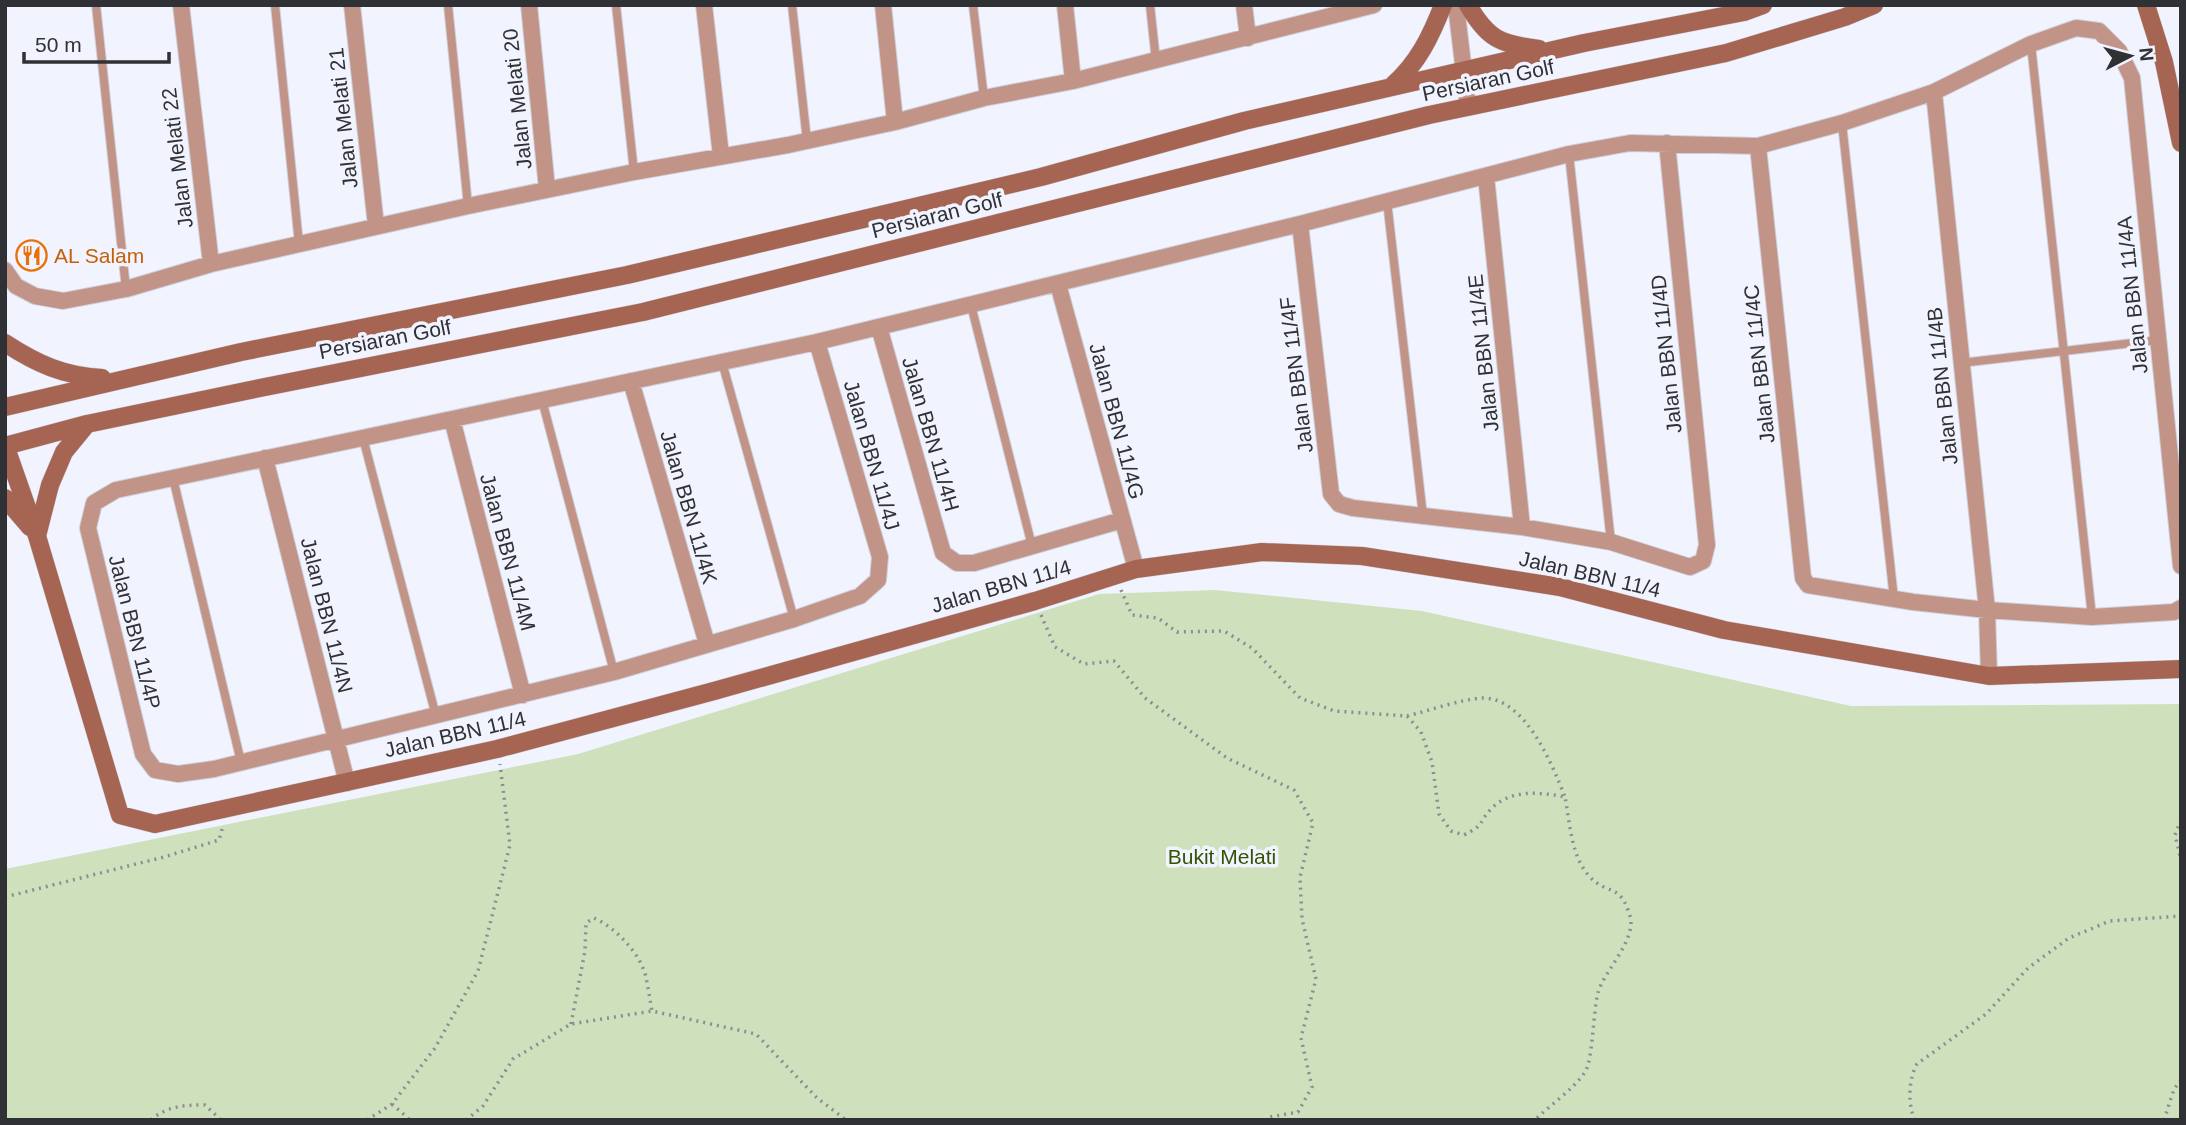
<svg xmlns="http://www.w3.org/2000/svg" width="2186" height="1125" font-family="Helvetica,sans-serif">
<style>
.green{fill:#cfe1bc}
.lines{fill:none;stroke-linecap:round;stroke-linejoin:round}
.lane-casing{stroke:#ced1da;stroke-width:10}
.street-casing{stroke:#ced1da;stroke-width:18}
.secondary-casing{stroke:#ced1da;stroke-width:19}
.path{stroke:#8b8d94;stroke-width:3.5;stroke-dasharray:2 5;stroke-linecap:butt}
.lane{stroke:#c29387;stroke-width:8}
.street{stroke:#c29387;stroke-width:16}
.secondary{stroke:#a66452;stroke-width:18}
.labels{text-anchor:middle;dominant-baseline:central;stroke-width:7;stroke-linejoin:round;paint-order:stroke}
.street-label{font-size:21px;fill:#303135;stroke:#f1f4fe}
.food-label{font-size:21px;fill:#c56008;stroke:#f1f4fe;text-anchor:start}
.park-label{font-size:21px;fill:#375204;stroke:#f1f4fe}
</style>
<rect width="100%" height="100%" fill="#f1f4fe"/>
<path class="green" d="M1215 590 1422 611 1851 706 2181 704V1120H5V869L578 754 1099 594Z"/>
<g class="lines">
<defs>
<path id="lane" d="M96 5 126 289
M275 5 299 244
M448 5 468 206
M616 5 634 172
M792 5 807 141
M973 5 984 98
M1150 5 1156 61
M2031 44 2092 617
M1842 123 1894 599
M1569 154 1611 542
M1387 201 1423 516
M971 305 1032 546
M722 362 794 619
M1961 363 2158 340
M542 400 614 672
M363 438 436 716
M173 478 241 762"/>
<path id="street" d="M181 5 211 264
M352 5 376 226
M529 5 547 189
M704 5 721 156
M883 5 895 122
M1065 5 1073 81
M1244 5 1248 38
M1456 5 1468 107
M1934 92 1987 610 1989 676
M1758 146 1803 578 1808 585 1913 602 1987 610 2092 617 2174 612 2181 608
M1486 176 1522 527
M1300 224 1331 494 1339 504 1353 508 1522 527 1611 542 1690 567 1703 561 1707 545 1667 143
M5 270 16 286 35 296 63 301 126 289 211 264 468 206 634 172 788 145 895 122 984 98 1073 81 1374 5
M1058 284 1136 569
M879 327 943 553 957 563H974L1122 520
M817 342 880 557 878 580 860 596 794 619 614 672 214 769 178 774 155 770 143 754 88 528 94 503 116 490 817 342 1300 224 1569 154 1630 143 1758 146 1842 123 1934 92 2031 44 2076 28 2099 31 2119 51 2132 78 2181 566
M631 381 707 644
M452 419 523 695
M265 458 347 783"/>
<path id="secondary" d="M1468 5C1488 40 1501 44 1539 49
M2146 5 2164 62 2181 143
M1393 85C1418 63 1431 36 1443 5
M5 343C37 364 64 376 102 378
M5 407 241 352 627 275 1041 177 1244 121 1584 43 1744 12 1763 5
M5 445 37 536 120 815 155 824 497 749 714 691 1035 601 1136 569 1262 552 1362 556 1560 587 1724 630 1989 676 2181 669
M5 446 87 424 255 389 643 312 1429 115 1726 53 1845 17 1874 5
M5 498 30 527
M37 536 50 485 64 452 87 424"/>
</defs>
<use href="#lane" class="lane-casing"/>
<use href="#street" class="street-casing"/>
<use href="#secondary" class="secondary-casing"/>
<path class="path" d="M1121 590 1132 615 1158 618 1177 632 1224 631 1252 648 1300 698 1334 711 1407 716 1421 732 1432 762 1439 814 1451 831 1464 835C1486 824 1477 824 1491 809 1510 789 1539 792 1565 797 1570 823 1571 857 1590 877 1608 896 1620 882 1630 916 1637 940 1603 972 1598 993 1593 1011 1593 1060 1585 1072 1573 1090 1551 1104 1535 1120
M1041 615 1055 647 1084 664 1114 661 1145 698 1227 758 1294 790 1313 823 1300 877 1302 919 1316 979 1301 1038 1312 1087 1298 1112 1270 1117 1268 1120
M1407 716C1428 711 1462 699 1482 698 1525 697 1552 764 1565 797
M2181 820 2175 835 2181 860
M5 897 164 857 219 840 223 826
M571 1024 585 951 586 923 594 918C616 928 640 953 646 977 648 988 650 999 652 1011
M392 1104 410 1120
M151 1120C167 1106 184 1105 205 1105L221 1120
M367 1120 392 1104 435 1048 478 971 510 845 500 764
M466 1120 483 1106 513 1059 571 1024 652 1011 756 1034 817 1098 846 1120
M1915 1120C1907 1104 1909 1078 1917 1064L1986 1014 2028 968 2069 938 2110 921 2181 916
M2164 1120 2174 1089 2181 1080"/>
<use href="#lane" class="lane"/>
<use href="#street" class="street"/>
<use href="#secondary" class="secondary"/>
</g>
<defs>
<symbol id="restaurant-ring" viewBox="-11 -11 22 22"><circle r="9.5" fill="#f1f4fe" stroke="#e8710a" stroke-width="1.5"/><path d="M-5-6h1v4h1v-4h1v4h1v-4h1v5L-1.5 .5V6h-2V.5L-5-1ZM5-6V6H3V1.5H1.5Q1.5-4 5-6Z" fill="#e8710a"/></symbol>
</defs>
<g fill-rule="evenodd">
<use href="#restaurant-ring" x="14" y="238" width="35" height="35"/>
</g>
<g class="labels">
<g class="street-label">
<text transform="translate(1488 80) rotate(-12)">Persiaran Golf</text>
<text transform="translate(517 99) rotate(-96)">Jalan Melati 20</text>
<text transform="translate(343 118) rotate(-96)">Jalan Melati 21</text>
<text transform="translate(177 158) rotate(-97)">Jalan Melati 22</text>
<text transform="translate(937 215) rotate(-14)">Persiaran Golf</text>
<text transform="translate(2132 295) rotate(-96)">Jalan BBN 11/4A</text>
<text transform="translate(385 339) rotate(-11)">Persiaran Golf</text>
<text transform="translate(1483 353) rotate(-96)">Jalan BBN 11/4E</text>
<text transform="translate(1666 354) rotate(-96)">Jalan BBN 11/4D</text>
<text transform="translate(1759 364) rotate(-96)">Jalan BBN 11/4C</text>
<text transform="translate(1296 375) rotate(-97)">Jalan BBN 11/4F</text>
<text transform="translate(1942 386) rotate(-96)">Jalan BBN 11/4B</text>
<text transform="translate(1117 421) rotate(75)">Jalan BBN 11/4G</text>
<text transform="translate(931 434) rotate(74)">Jalan BBN 11/4H</text>
<text transform="translate(872 455) rotate(74)">Jalan BBN 11/4J</text>
<text transform="translate(689 507) rotate(74)">Jalan BBN 11/4K</text>
<text transform="translate(508 552) rotate(75)">Jalan BBN 11/4M</text>
<text transform="translate(1590 574) rotate(13)">Jalan BBN 11/4</text>
<text transform="translate(1001 586) rotate(-16)">Jalan BBN 11/4</text>
<text transform="translate(327 615) rotate(76)">Jalan BBN 11/4N</text>
<text transform="translate(135 632) rotate(76)">Jalan BBN 11/4P</text>
<text transform="translate(455 734) rotate(-13)">Jalan BBN 11/4</text>
</g>
<g class="food-label">
<text x="54" y="255">AL Salam</text>
</g>
<g class="park-label">
<text x="1222" y="856">Bukit Melati</text>
</g>
</g>
<rect width="2186" height="1125" fill="none" stroke="#303135" stroke-width="14"/>
<g transform="translate(2130 56) rotate(84)" stroke="#f1f4fe" stroke-width="5" paint-order="stroke">
<path d="M0-5L12 26L0 18L-12 26Z" fill="#303135"/>
<text y="-10" font-size="19" font-weight="bold" text-anchor="middle" fill="#303135">N</text>
</g>
<path d="M24 52v10h145v-10" fill="none" stroke="#303135" stroke-width="3.5"/>
<text x="35" y="52" font-size="21" fill="#303135" stroke="#f1f4fe" stroke-width="5" paint-order="stroke">50 m</text>
</svg>
